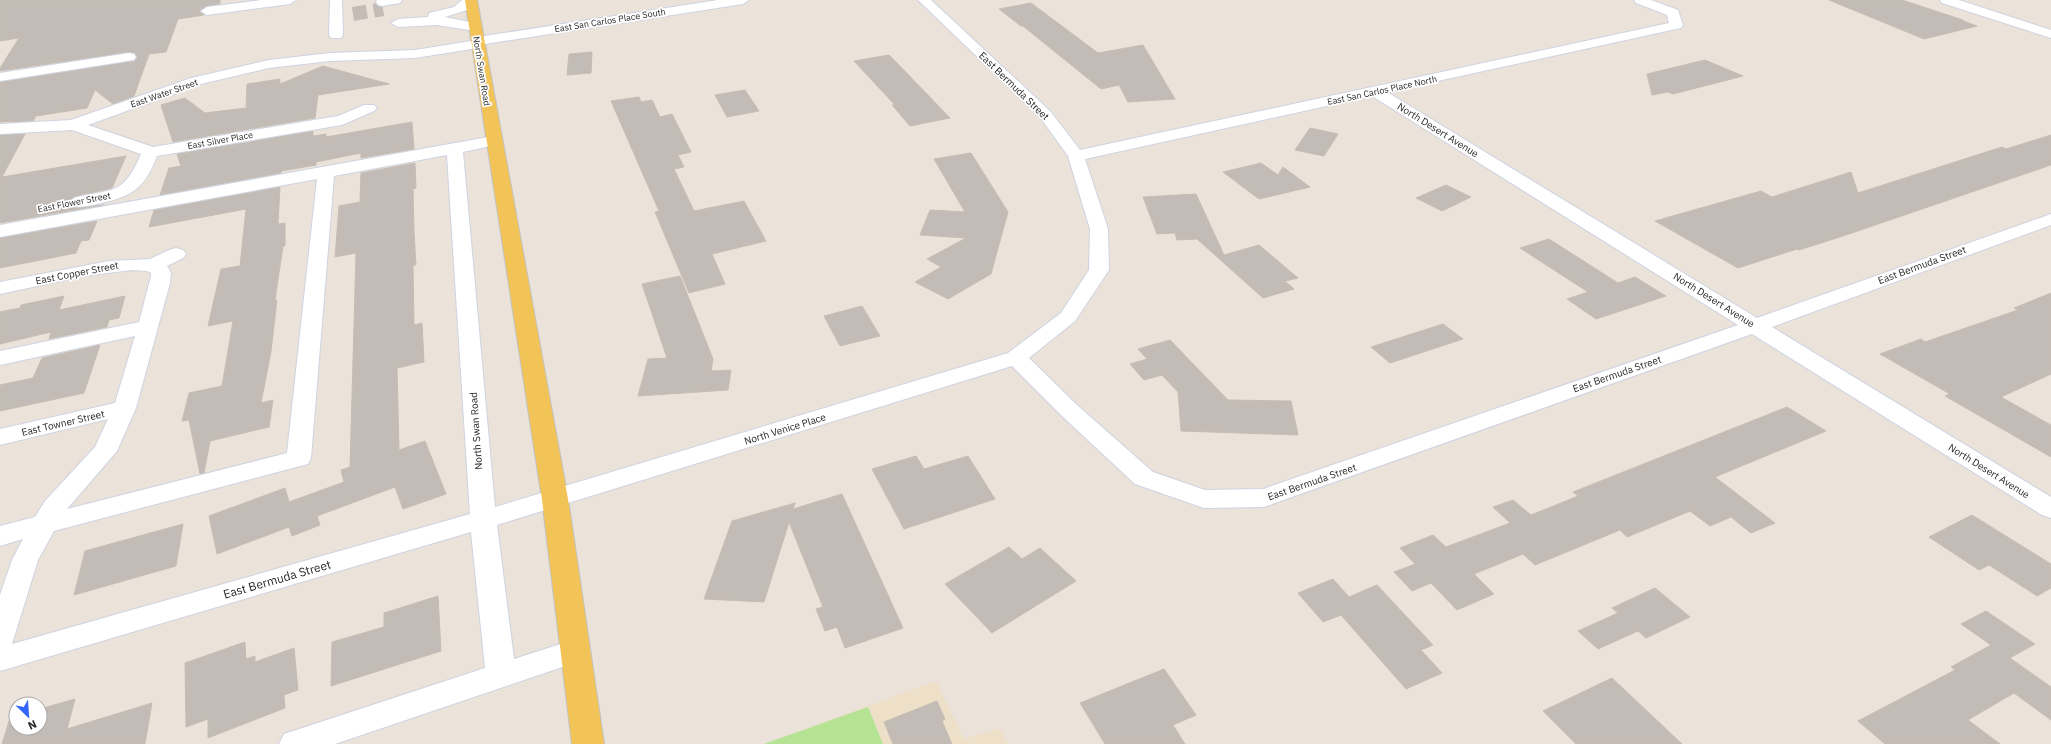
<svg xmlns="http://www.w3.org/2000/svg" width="2051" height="744" font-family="'IBM Plex Sans',sans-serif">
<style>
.education{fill:#eddfc8}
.green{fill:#b4e394}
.building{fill:#c3bcb6;stroke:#c6beb3}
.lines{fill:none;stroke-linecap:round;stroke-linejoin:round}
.minor-tunnel{stroke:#c4bdb6;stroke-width:14;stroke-dasharray:14 7;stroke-linecap:butt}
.minor-casing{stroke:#ced3e2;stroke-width:2}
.major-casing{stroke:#c3c3c3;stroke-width:2}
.minor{fill:#fff;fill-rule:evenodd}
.major{fill:#f2c457;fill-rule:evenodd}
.labels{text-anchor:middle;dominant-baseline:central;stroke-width:3.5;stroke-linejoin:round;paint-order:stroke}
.far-street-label{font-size:9px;fill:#282828;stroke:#fff}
.street-label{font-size:10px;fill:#282828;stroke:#fff}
.near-street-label{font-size:12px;fill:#282828;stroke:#fff}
</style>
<rect width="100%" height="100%" fill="#ebe2d9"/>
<path class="education" d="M936 681 964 739 1000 728 1008 744H764Z"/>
<path class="green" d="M868 707 883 744H764Z"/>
<path class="building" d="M0 0H220V4L207 6 200 10V12L204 15 178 19 166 52 149 54 134 96 113 104 95 90 87 108 36 116 33 121 0 122V82L134 61 137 58 135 53 129 52 0 71V68L19 38 0 41Z
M1829 0H1902L1963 20H1961L1977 26 1924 39Z
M1031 3 1098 53 1143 45 1175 99 1128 102 1119 85 1101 89 1023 26H1021L999 9Z
M592 52 591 73 567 75 569 54Z
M889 55 898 64 950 118 910 126 892 105H895L854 61Z
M1705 60 1743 76 1673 94 1668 92 1652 95 1647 74Z
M323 66 389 84 318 95 315 118 173 142 161 105 185 98 205 113 246 108 247 84 280 79V84Z
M745 90 759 111 727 117 715 95Z
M639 97 641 102 652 100 660 117 672 114 691 152 678 155 684 167 674 169 694 211 744 201 766 241 712 254 725 284 689 293 655 212 659 211 611 101Z
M412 122 414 149 361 158V153L316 162V165L281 171V173L160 195 169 168 181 166 177 154 313 131V136L326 134V137Z
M1310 128 1338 134 1324 156 1295 150Z
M25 134 2 177 126 156 112 188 74 197 70 202 73 207 77 208 104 205 0 223V135Z
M2051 135V165L1843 236 1799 250 1797 249 1738 268 1655 221 1761 191 1772 197 1851 172 1858 193 2002 147 2006 149Z
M971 153 1008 212 991 274 948 299 915 282 941 267 927 259 966 238 920 235 930 210 965 212 934 159Z
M415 163 416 188 413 189 414 231 416 265H413L414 325 422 323 424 362 397 368 399 450 425 441 446 494 403 509 395 487 317 516 320 525 292 536 289 527 217 554 209 516 285 488 289 502 344 482 341 470 350 467 356 253 335 257 339 206 360 202 361 173Z
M1261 163 1278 175 1283 167 1310 187 1259 199 1223 172Z
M1446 185 1471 197 1442 211 1416 198Z
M280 187 278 224 285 223V246H283L275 300H277L271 351 261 403 273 400 269 427 210 441 204 473 200 474 189 420 182 421 189 393 222 386 233 321 208 326 221 269 240 266 246 209 149 227 154 210Z
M1196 194 1224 255 1259 245 1298 278 1285 281 1294 289 1263 298 1197 239 1177 240 1175 233 1157 234 1143 197Z
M97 221 89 240 81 241 76 253 0 268V238Z
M1549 239 1618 283 1635 277 1666 296 1596 319 1567 299 1588 292 1520 248Z
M680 276 713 359 711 371 731 370 728 390 638 396 648 359 667 358 642 284Z
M2051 293V374L2001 397 2051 425V457L1945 396 1950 394 1880 354 1921 339 1925 342 2018 310 2014 308Z
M64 296 59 310 125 296 119 318 109 320 107 327 49 339 51 332 0 344V312L20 308 21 305Z
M862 306 880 336 840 346 824 316Z
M1443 324 1463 339 1390 363 1371 347Z
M1170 340 1228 400 1291 401 1298 435 1181 431 1178 392 1162 375 1144 380 1130 364 1147 359 1138 349Z
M100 345 84 393 0 411V385L33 378 42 358Z
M1787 407 1826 431 1715 477 1775 523 1751 533 1731 517 1710 526 1690 511 1627 537 1620 530 1535 565 1523 554 1474 574 1494 594 1457 610 1431 583 1412 591 1394 572 1415 564 1400 548 1433 535 1446 547 1510 523 1493 507 1513 500 1531 515 1578 496 1573 492Z
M916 456 924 469 968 456 995 499 904 529 872 469Z
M842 494 903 628 845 648 837 627 825 631 816 609 823 607 789 522 764 602 704 599 732 521 795 503 793 509Z
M1972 515 2051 564V588L2037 596 1989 565 1979 570 1929 537Z
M183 524 176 566 74 595 85 551Z
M1009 547 1022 559 1040 548 1076 581 992 633 945 584Z
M1333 579 1349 597 1377 585 1433 645 1421 650 1442 673 1406 689 1341 615 1323 622 1298 593Z
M1655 588 1690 617 1646 638 1638 631 1598 649 1578 631 1618 613 1612 608Z
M438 596 441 651 331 686 332 642 384 627V613Z
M1986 611 2035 644 2010 658 2051 687V720L2014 693 1968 720 2000 744H1885L1858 721 1955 670 1951 667 1991 645 1961 624Z
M245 642 246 659 255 656V662L294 648 298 690 284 695 285 708 208 738V719L186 727 185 663Z
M1164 669 1196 715 1173 725 1185 744H1105L1080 703Z
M1612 678 1682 744H1576L1543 711Z
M75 699 67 729 152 703 145 744H2L10 718 16 716V728H40V709Z
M937 701 945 719 942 721 952 744H893L884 722Z"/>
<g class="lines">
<path class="minor-tunnel" d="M353 14 383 9"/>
<defs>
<path id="minor" d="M261 0H296L290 4 207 15 201 11 207 7Z
M330 0H342L343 35 341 38H331L329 35Z
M377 0H402L400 3 382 6 378 5 376 2Z
M462 0H474L467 10 445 17 480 24 482 27 480 30 475 31 437 25 398 27 391 23 398 19 428 17 429 13 454 7Z
M718 0H749L743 4 485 44 483 47 478 48 415 58 330 61 269 68 201 84 88 125 153 147 338 116 364 105H374L377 108 374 111 342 125 157 156C145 187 134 196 101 203 92 205 83 208 74 206L71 202 74 198C114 188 123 196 141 154L72 130 0 134V124L71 120 191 78 269 60 330 53 415 50 471 41 473 38 478 37Z
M918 0H931L1050 111 1080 150 1669 23 1667 15 1636 3 1634 0H1651L1678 10 1683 25 1681 28 1387 92 1757 318 2051 214V225L1772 327 2051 497V518L2042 515 1752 334 1264 507 1204 508 1135 484 1062 416 1012 366 497 525 514 659 576 639 586 643 591 651 586 659 335 744H279L284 734 485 668 471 532 0 671V595L12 560 23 539 0 546V526L35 517 45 501 95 447 108 419 0 445V429L115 403 135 336 0 365V351L139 322 151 276V273L147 271 132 270 84 276 0 294V282L109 261 150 259 169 250 176 248 183 250 186 254 183 258 167 266 171 273 170 283 136 408 117 451 67 509 287 453 317 179 0 237V225L494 136 500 138 502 141 500 144 463 152 495 507 1008 353 1061 313 1089 270 1090 229 1068 156 1040 117ZM1372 96 1738 325 1263 489 1205 490 1153 472 1078 406 1029 358 1075 321 1109 270 1108 229 1085 159ZM447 155 470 514 12 644 38 560 54 531 308 464 311 458 334 176Z
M1940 0H1959L2051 30V38L1942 3Z
M129 53 134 54 136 57 134 60 0 81V73Z"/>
<path id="major" d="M465 0H477L568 499 604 744H572L542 499Z"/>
</defs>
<use href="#minor" class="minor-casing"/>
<use href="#major" class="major-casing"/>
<use href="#minor" class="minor"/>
<use href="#major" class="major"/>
</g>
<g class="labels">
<g class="far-street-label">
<text transform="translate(610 20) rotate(-9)">East San Carlos Place South</text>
<text transform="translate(482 71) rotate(81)">North Swan Road</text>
<text transform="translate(1382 90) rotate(-12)">East San Carlos Place North</text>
<text transform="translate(164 93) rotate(-19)">East Water Street</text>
<text transform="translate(220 140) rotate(-10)">East Silver Place</text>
<text transform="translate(74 202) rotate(-11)">East Flower Street</text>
</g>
<g class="street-label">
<text transform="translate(1014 86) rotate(44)">East Bermuda Street</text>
<text transform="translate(1438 130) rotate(32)">North Desert Avenue</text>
<text transform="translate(1922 265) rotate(-20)">East Bermuda Street</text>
<text transform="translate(77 273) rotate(-11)">East Copper Street</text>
<text transform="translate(1714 300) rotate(32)">North Desert Avenue</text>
<text transform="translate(1617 374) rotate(-19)">East Bermuda Street</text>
<text transform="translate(63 423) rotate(-13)">East Towner Street</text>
<text transform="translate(785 429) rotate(-17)">North Venice Place</text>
<text transform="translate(476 431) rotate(-94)">North Swan Road</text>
<text transform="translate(1989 471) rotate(32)">North Desert Avenue</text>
<text transform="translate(1312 482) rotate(-19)">East Bermuda Street</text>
</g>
<g class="near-street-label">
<text transform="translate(277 579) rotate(-16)">East Bermuda Street</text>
</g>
</g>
<g transform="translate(28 716) rotate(155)"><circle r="19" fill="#ffffff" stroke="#a9a9a9"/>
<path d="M0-3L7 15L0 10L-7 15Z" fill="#3566fc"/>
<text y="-6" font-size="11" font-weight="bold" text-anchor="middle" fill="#282828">N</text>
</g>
</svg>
